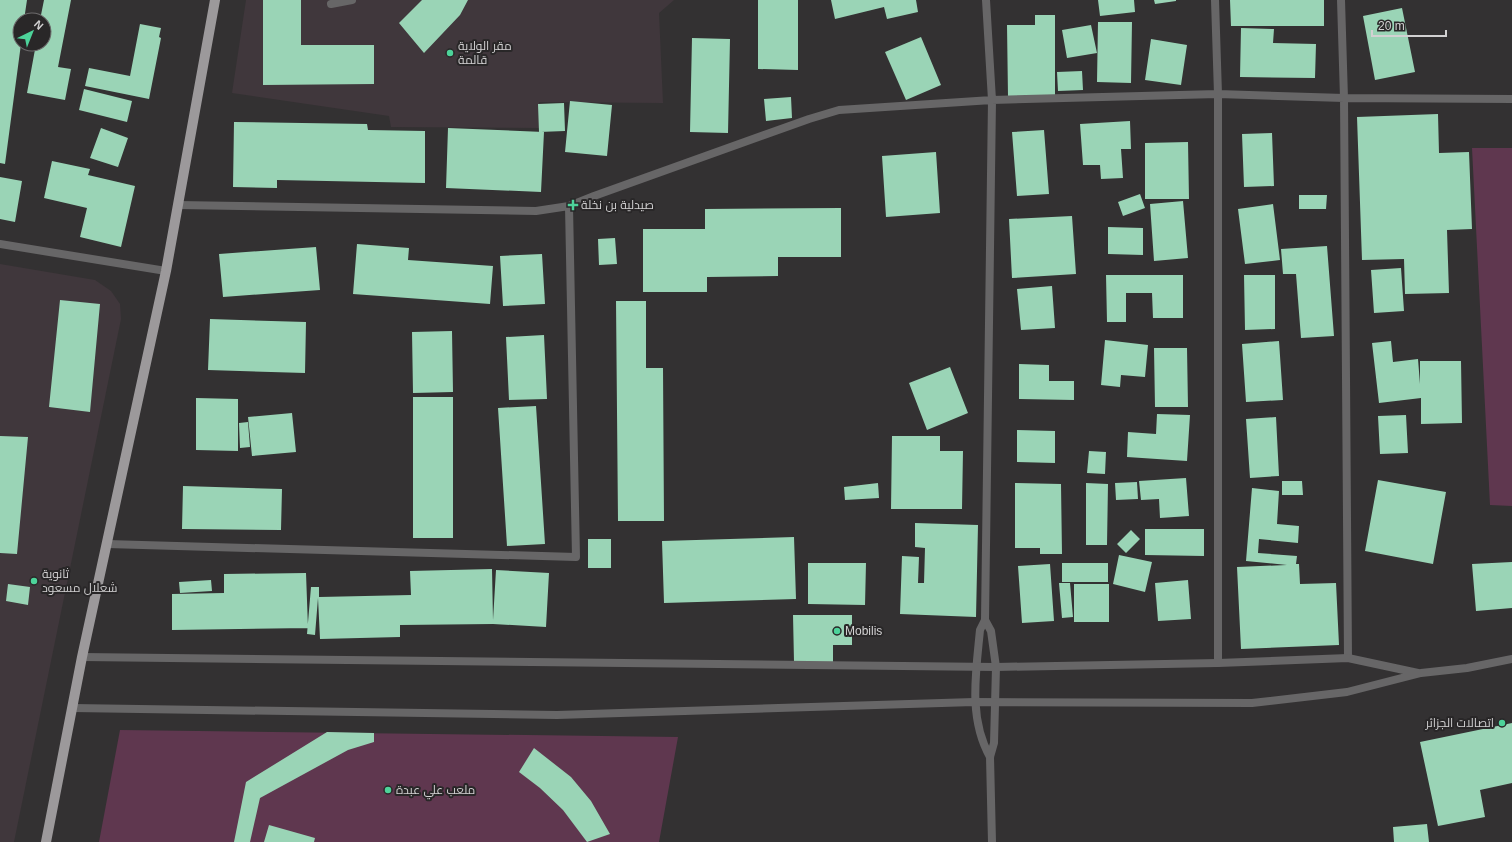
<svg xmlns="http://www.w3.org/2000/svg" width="1512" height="842" font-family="Helvetica,Cairo,sans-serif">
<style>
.built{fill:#40373c}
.green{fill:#5f374f}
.building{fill:#9ad4b6}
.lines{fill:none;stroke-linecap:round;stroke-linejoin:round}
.service{stroke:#676667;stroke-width:8}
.minor{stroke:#676667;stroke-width:8}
.tertiary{stroke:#676667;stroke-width:8}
.primary{stroke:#9c999b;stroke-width:10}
.poi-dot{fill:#4dd39a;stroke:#292728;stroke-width:1.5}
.labels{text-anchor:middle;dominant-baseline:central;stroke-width:4;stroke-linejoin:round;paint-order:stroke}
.poi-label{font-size:12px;fill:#d2d1d2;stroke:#292728;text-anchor:start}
</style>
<rect width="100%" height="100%" fill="#333132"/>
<path class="built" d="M246 0H674L659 13 663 103 539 102 541 128 391 127 389 116 232 93Z
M0 264 95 280 111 291 120 304 121 319 14 842H0Z"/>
<path class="green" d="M1472 148H1512V506L1490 505Z
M120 730 678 737 659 842H99Z"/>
<path class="building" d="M0 0H27L24 20H20V44H21L5 164 0 163Z
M44 0H71L58 67 71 69 65 100 27 93 36 44H44V20H40Z
M263 0H301V45H374V84L263 85Z
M422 0H468L460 15 424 53 399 23Z
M758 0H798V70L758 69Z
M831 0H916L918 12 887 19 884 7 835 19Z
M1098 0H1134L1135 12 1100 16Z
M1154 0H1176V1L1155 4Z
M1230 0H1324V26H1231Z
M1402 8 1415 72 1375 80 1363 16Z
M1035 15H1055V97H1008L1007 25H1035Z
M1098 22H1132L1131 83 1097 82Z
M140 24 161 28 159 37 161 38 149 99 85 86 89 68 130 76Z
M1091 25 1097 53 1067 58 1062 30Z
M1241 28 1274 29 1273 43 1316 44 1315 78 1240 77Z
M921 37 941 85 906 100 885 52Z
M692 38 730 39 728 133 690 132Z
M1151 39 1187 45 1181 85 1145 80Z
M1082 71 1083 90 1058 91 1057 72Z
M84 89 132 101 127 122 79 110Z
M791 97 792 118 766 121 764 99Z
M570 101 612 105 607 156 565 152Z
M564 103 565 131 539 132 538 104Z
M1438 114 1439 153 1469 152 1472 229 1447 230 1449 293 1405 294 1404 259 1362 260 1357 117Z
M1130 121 1131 149H1121L1123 178 1101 179 1100 165H1083L1080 124Z
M234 122 367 124 368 130 425 131V183L277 180V188L233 187Z
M101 128 128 138 118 167 90 158Z
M448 128 544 132 541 192 446 188Z
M1044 130 1049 194 1017 196 1012 132Z
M1272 133 1274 186 1244 187 1242 134Z
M1188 142 1189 199H1145V143Z
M936 152 940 213 886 217 882 156Z
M52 161 90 169 88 175 135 186 121 247 80 237 87 208 44 198Z
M0 177 22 181 15 222 0 219Z
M1140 194 1145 208 1123 216 1118 202Z
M1299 195H1327L1326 209H1299Z
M1183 201 1188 258 1154 261 1150 204Z
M1273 204 1280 260 1245 264 1238 209Z
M841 208V257H778V276L707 277V292H643V229H705V209Z
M1072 216 1076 274 1012 278 1009 219Z
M1108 227 1143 228V255L1108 254Z
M615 238 617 264 599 265 598 239Z
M357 244 409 248 408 260 493 266 490 304 353 294Z
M1327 246 1334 336 1301 338 1296 274H1283L1281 249Z
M316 247 320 290 223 297 219 254Z
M542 254 545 304 503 306 500 256Z
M1401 268 1404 311 1374 313 1371 270Z
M1106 275H1183V318H1153L1152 293H1126V322H1107Z
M1244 275H1275V329L1245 330Z
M1052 286 1055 328 1021 330 1017 289Z
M60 300 100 304 90 412 49 407Z
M616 301H646V368H663L664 521H618Z
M210 319 306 322 305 373 208 370Z
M452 331 453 392 413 393 412 332Z
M544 335 547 399 509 400 506 337Z
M1105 340 1148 345 1145 377 1121 375 1120 387 1101 385Z
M1279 341 1283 400 1246 402 1242 344Z
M1391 341 1393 362 1418 359 1420 384V361H1461L1462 423 1421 424V398L1379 403 1372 343Z
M1154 348H1187L1188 407H1155Z
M1019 364 1049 365V381H1074V400L1019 399Z
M950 367 968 413 927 430 909 383Z
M413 397H453V538H413Z
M196 398 238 399V451L196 450Z
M536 406 545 544 507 546 498 408Z
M292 413 296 452 252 456 248 417Z
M1157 414 1190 415 1187 461 1127 457 1128 432 1156 434Z
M1406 415 1408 453 1380 454 1378 416Z
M1276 417 1279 476 1250 478 1246 419Z
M248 422 250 447 240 448 239 423Z
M1017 430 1055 431V463L1017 462Z
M0 436 28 437 17 554 0 553Z
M892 436H940V451H963L962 509H891Z
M1089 451 1106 452 1105 474 1087 473Z
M1186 478 1189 516 1160 518 1159 499 1141 500 1139 481Z
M1378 480 1446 492 1433 564 1365 551Z
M1282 481H1302L1303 495H1282Z
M1137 482 1138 499 1116 500 1115 483Z
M878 483 879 498 845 500 844 487Z
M1015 483 1061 484 1062 554H1040V548H1015Z
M1086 483 1108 484 1107 545H1086Z
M183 486 282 489 281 530 182 529Z
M1252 488 1279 491 1277 524 1299 526 1298 543 1259 539 1258 553 1297 556 1296 564H1299L1300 584 1336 583 1339 645 1241 649 1237 567 1287 565 1246 561Z
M915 523 978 525 976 617 900 614 902 556 919 557 918 583H924L925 548 915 547Z
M1145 529H1204V556L1145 555Z
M1131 530 1140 539 1126 553 1117 544Z
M794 537 796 599 664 603 662 541Z
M588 539H611V568H588Z
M1119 555 1152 562 1145 592 1113 584Z
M1512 562V608L1476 611 1472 564Z
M808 563H866L865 605 808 604Z
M1062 563H1108V582H1062Z
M1050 564 1054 621 1022 623 1018 566Z
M492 569 493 620 496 570 549 573 546 627 493 624 400 625V637L320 639 318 598 315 635 307 634 311 587H319V597L411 595 410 571Z
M306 573 308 628 172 630V594L224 593V574Z
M211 580 212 591 180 593 179 582Z
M1188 580 1191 619 1158 621 1155 583Z
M1059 583H1070L1073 617 1062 618Z
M8 584 30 587 28 605 6 601Z
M1074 584H1109V622H1074Z
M793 615H852V645H833V662H794Z
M1512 723V783L1480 790 1485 817 1438 826 1420 742Z
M327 732 374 733V742L348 750 260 798 250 842H234L246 782Z
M534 748 571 777 591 801 610 834 587 842 563 810 540 788 519 772Z
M1427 824 1429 842H1394L1393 827Z
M269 825 315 838 314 842H264Z"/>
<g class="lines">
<path class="service" d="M331 4 352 0"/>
<path class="minor" d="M986 0 992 100 985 620 980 630C976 672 968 718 990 757
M1215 0 1218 94V663
M1341 0 1344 98 1348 658
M178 205 536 211 569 206 594 196 809 119 839 110 992 100 1218 94 1344 98 1512 99
M0 244 166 271
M107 544 576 557 569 206
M985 620 991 631 996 667 994 743 990 757 992 842"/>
<path class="tertiary" d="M82 657 996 667 1218 663 1348 658 1418 673
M73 708 557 715 974 702 1252 703 1347 692 1421 673 1467 668 1512 659"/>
<path class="primary" d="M46 842 82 657 166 271 215 0"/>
</g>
<g class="poi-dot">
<circle cx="450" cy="53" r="4"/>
<path d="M571 199h4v4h4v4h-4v4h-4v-4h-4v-4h4z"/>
<circle cx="34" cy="581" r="4"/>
<circle cx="837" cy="631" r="4"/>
<circle cx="1502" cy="723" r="4"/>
<circle cx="388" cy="790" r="4"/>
</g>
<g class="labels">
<g class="poi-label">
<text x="458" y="46">مقر الولاية<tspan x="458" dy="14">قالمة</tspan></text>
<text x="581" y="205">صيدلية بن نخلة</text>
<text x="42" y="574">ثانوية<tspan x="42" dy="14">شعلال مسعود</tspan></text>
<text x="845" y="631">Mobilis</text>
<text x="1494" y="723" text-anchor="end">اتصالات الجزائر</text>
<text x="396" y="790">ملعب علي عبدة</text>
</g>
</g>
<g transform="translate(32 32) rotate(43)"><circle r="19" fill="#292728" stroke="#6d6b6c"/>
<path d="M0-3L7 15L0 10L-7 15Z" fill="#4dd39a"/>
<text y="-6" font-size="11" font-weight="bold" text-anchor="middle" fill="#d2d1d2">N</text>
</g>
<path d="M1372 30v6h74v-6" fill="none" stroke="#d2d1d2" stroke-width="2"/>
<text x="1378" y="30" font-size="12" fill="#d2d1d2" stroke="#292728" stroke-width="3" paint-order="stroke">20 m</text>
</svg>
